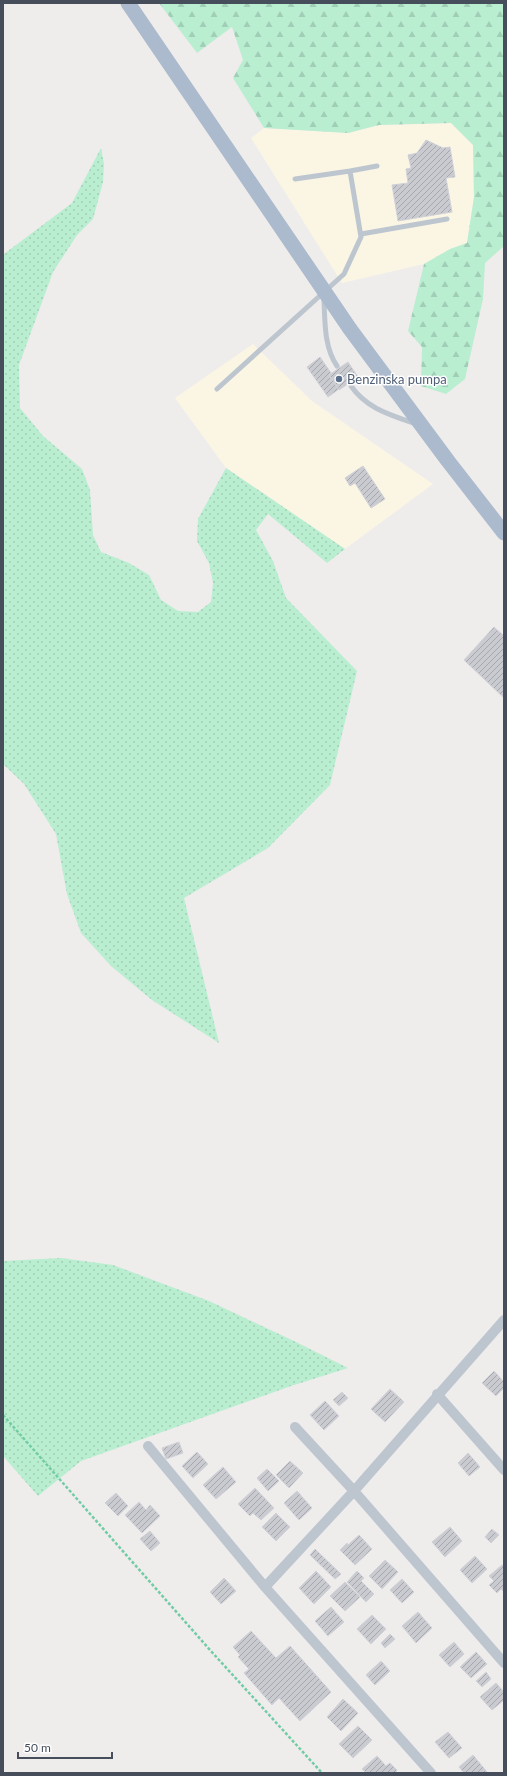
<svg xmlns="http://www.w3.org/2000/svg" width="507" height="1776" font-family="Lato,sans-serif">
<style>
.commercial{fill:#fbf6e4}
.grass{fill:url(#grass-dots)}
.forest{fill:url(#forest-firs)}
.building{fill:url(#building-hatch);stroke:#d0d2d8}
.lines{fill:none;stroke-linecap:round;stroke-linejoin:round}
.path{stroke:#71cca5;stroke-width:2.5;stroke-dasharray:3 2;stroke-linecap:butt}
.service{stroke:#bdc6cf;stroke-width:5}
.minor{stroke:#bdc6cf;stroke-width:10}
.primary{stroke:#abbacc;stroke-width:15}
.service-dot{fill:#5c6f8a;stroke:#fff;stroke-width:1.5}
.labels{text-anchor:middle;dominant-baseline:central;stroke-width:3;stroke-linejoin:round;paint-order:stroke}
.service-label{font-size:13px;fill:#4e5e75;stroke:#fff;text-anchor:start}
</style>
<defs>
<pattern id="grass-dots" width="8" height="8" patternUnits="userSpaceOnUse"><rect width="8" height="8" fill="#b9eed1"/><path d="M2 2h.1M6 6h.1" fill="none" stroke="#a0ceb6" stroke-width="1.8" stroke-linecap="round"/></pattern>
<pattern id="forest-firs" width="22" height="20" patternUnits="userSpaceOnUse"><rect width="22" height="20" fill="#b9eed1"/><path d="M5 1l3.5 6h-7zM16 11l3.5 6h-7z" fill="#a0ceb6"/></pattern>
<pattern id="building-hatch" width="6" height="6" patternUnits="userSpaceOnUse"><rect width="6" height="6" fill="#c9cbd1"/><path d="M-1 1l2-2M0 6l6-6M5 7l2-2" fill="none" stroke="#a5a7ad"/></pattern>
</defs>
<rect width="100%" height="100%" fill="#efecec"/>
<path class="commercial" d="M451 123 473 145 474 197 467 243 450 249 424 264 342 283 251 138 264 128 348 133 379 125Z
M253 344 312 401 433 484 345 549 226 468 175 398Z"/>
<path class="grass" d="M101 148 104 164 103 182 93 219 77 235 53 272 19 365 20 408 43 436 82 469 90 490 93 535 101 552 129 563 149 575 161 600 178 611 198 612 211 602 213 583 209 563 197 541 198 519 226 468 345 549 327 563 268 514 256 530 273 561 286 598 357 671 330 785 268 848 184 898 219 1043 152 1000 111 966 81 933 67 894 56 834 24 784 3 764 4 254 72 203Z
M61 1258 113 1265 209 1301 296 1342 348 1368 291 1386 81 1461 38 1496 3 1456V1261Z"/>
<path class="forest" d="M159 3H504V246L485 263 483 299 465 379 446 394 421 386 422 347 408 331 424 264 450 249 467 243 474 197 473 145 451 123 379 125 348 133 264 128 233 78 243 60 232 27 197 53Z"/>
<path class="building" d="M426 140 443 148 450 147 455 177 446 178 452 212 398 221 392 185 408 183 406 169 411 168 408 155 417 153Z
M320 357 331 373 329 375 339 389 328 397 307 367Z
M348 362 358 377 339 390 329 375Z
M363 466 385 499 371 508 355 483 350 486 345 478Z
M494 627 504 636V698L464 660Z
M494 1371 504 1382V1388L496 1396 482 1383Z
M390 1389 404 1402 385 1422 371 1409Z
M342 1392 348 1398 339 1406 333 1400Z
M325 1401 339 1416 324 1430 310 1415Z
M179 1442 183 1453 166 1459 162 1448Z
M197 1452 208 1464 193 1478 182 1466Z
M468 1453 480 1467 469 1476 458 1463Z
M290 1461 303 1473 289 1488 276 1475Z
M223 1467 236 1482 216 1499 203 1485Z
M267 1469 279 1481 268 1491 257 1478Z
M255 1488 274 1508 261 1520 253 1513 250 1516 238 1504Z
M297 1491 312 1508 299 1520 284 1503Z
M116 1493 128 1506 118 1516 105 1503Z
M139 1502 146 1510 150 1505 160 1516 142 1533 125 1515Z
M276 1513 290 1527 276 1541 262 1527Z
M450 1527 462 1541 445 1557 432 1542Z
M492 1529 499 1535 491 1543 485 1537Z
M150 1531 160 1543 151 1551 140 1539Z
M359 1535 372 1549 355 1565 340 1550 347 1543 348 1545Z
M315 1549 341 1574 335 1579 310 1555Z
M475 1556 487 1569 472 1583 460 1570Z
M385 1560 398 1572 382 1589 369 1576Z
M502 1565 504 1566V1592L501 1589 497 1593 489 1585 494 1581 489 1576Z
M316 1571 331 1587 314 1604 299 1588Z
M357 1571 364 1578 361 1581 374 1594 366 1602 347 1582Z
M224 1578 236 1591 221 1604 210 1592Z
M402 1579 414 1592 402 1603 390 1590Z
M345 1582 360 1597 345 1611 330 1596Z
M331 1607 344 1622 328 1636 315 1621Z
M418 1612 432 1628 416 1643 402 1626Z
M372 1615 386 1629 371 1644 357 1629Z
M251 1631 276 1658 290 1646 331 1692 300 1721 279 1698 272 1705 244 1673 249 1669 238 1657 240 1655 233 1647Z
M390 1634 395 1639 385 1648 381 1643Z
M454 1642 464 1654 450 1667 439 1655Z
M476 1652 487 1664 471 1678 460 1667Z
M381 1661 390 1671 375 1685 366 1675Z
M486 1672 491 1679 482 1687 476 1681Z
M496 1683 504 1692V1700L492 1710 480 1697Z
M343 1699 358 1713 341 1731 327 1717Z
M358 1726 372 1740 353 1758 339 1744Z
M448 1732 462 1748 449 1758 435 1742Z
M473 1755 487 1772 485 1773H464L459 1767Z
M377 1756 386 1766 390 1763 397 1770 395 1773H366L362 1769Z"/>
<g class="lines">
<path class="path" d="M3 1415 210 1650 322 1773"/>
<path class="service" d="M350 171 377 166
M361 234 447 219
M324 300C325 322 324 347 337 366
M351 386C367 409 391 415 416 424
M217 389 344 274 361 237 350 171 295 179"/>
<path class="minor" d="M437 1394 504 1470
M295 1427 354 1491 504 1663
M148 1446 265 1587 431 1773
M265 1587 354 1491 504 1320"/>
<path class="primary" d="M128 3 350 329 448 461 504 533"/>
</g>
<circle class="service-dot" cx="339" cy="379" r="4"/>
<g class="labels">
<g class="service-label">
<text x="347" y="379">Benzinska pumpa</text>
</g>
</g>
<rect width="507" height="1776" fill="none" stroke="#454e5a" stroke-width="8"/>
<path d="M18 1752v6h94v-6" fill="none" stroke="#454e5a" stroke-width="2"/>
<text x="24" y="1752" font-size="12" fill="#454e5a" stroke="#ffffff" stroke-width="3" paint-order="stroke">50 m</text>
</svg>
